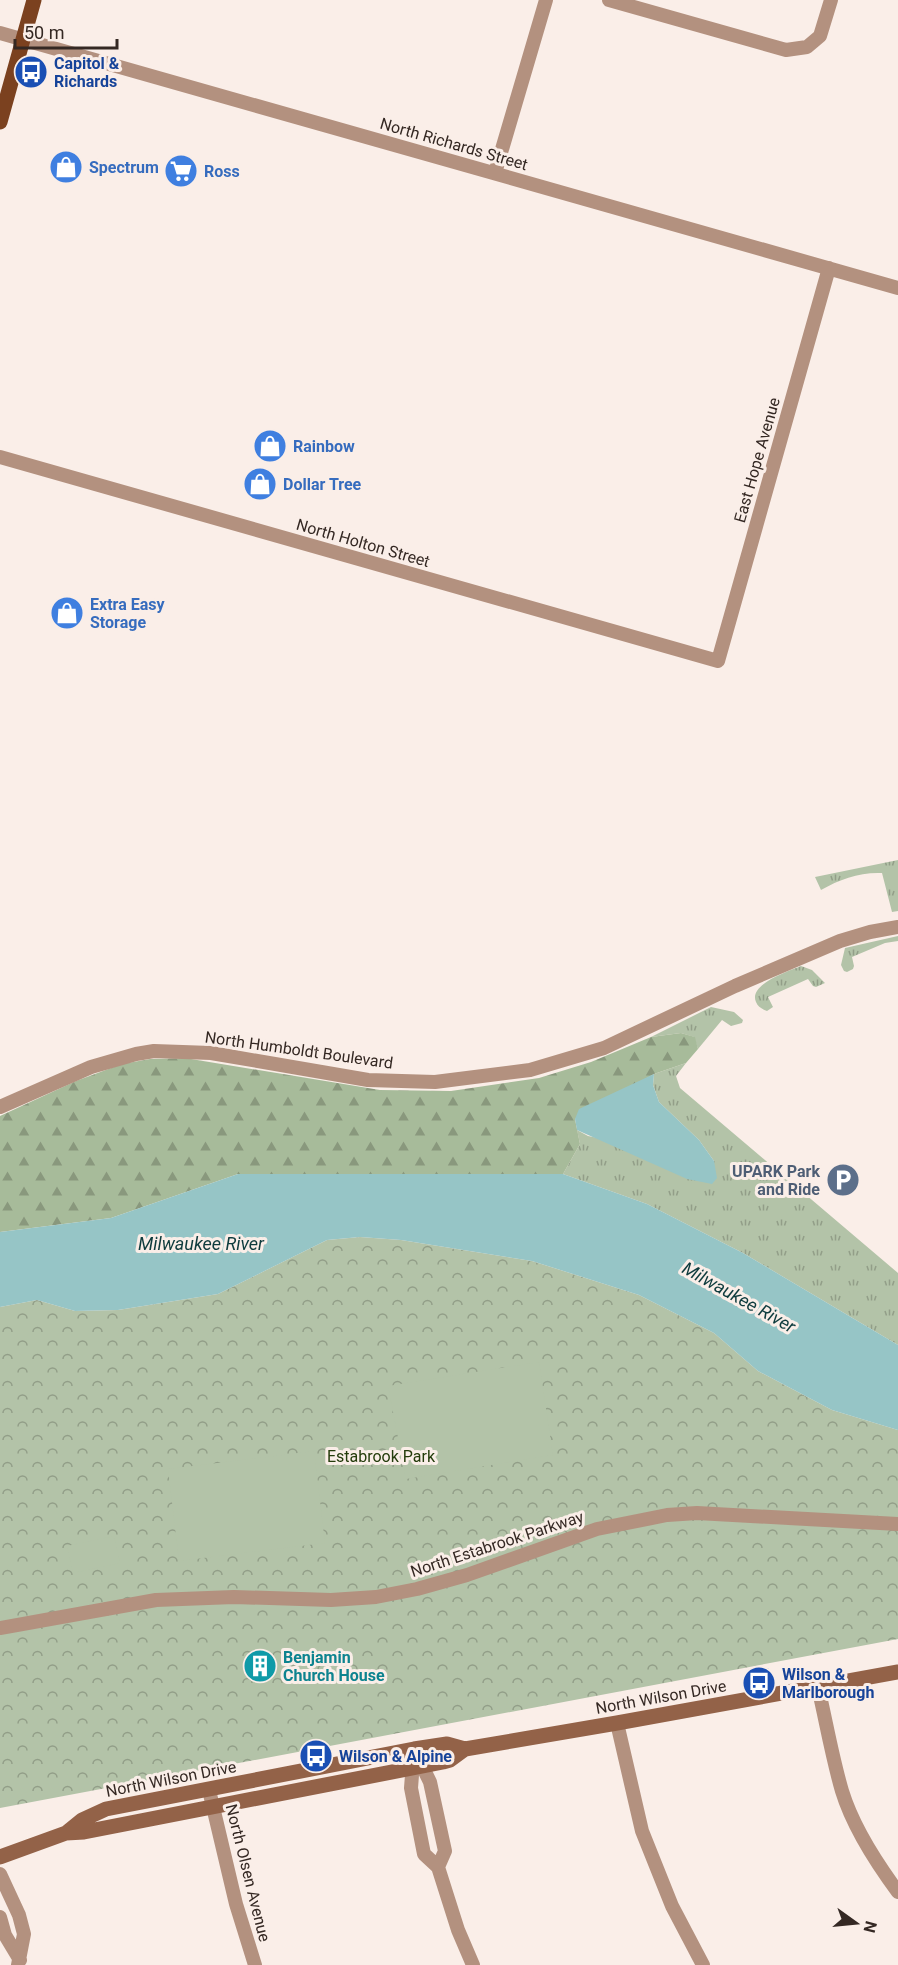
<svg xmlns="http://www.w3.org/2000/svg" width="898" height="1965" font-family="Roboto,sans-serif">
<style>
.grass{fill:url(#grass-tufts)}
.forest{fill:url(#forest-firs)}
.park{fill:url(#park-crowns)}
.pitch{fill:#b3c3a8}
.water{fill:#96c5c6}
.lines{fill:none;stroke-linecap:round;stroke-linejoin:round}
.street{stroke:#b3917f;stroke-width:14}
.secondary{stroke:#936248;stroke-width:15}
.primary{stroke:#7b411f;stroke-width:15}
.labels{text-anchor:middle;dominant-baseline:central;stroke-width:6;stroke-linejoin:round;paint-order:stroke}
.transit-label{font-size:16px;font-weight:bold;fill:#164399;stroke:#faeee8;text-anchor:start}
.street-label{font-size:16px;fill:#342823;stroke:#faeee8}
.shop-label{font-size:16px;font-weight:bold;fill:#366cbe;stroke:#faeee8;text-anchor:start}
.service-label{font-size:16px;font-weight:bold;fill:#4e5e75;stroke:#faeee8;text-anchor:end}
.park-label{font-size:16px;fill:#243c0b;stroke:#faeee8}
.culture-label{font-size:16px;font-weight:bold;fill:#0d838f;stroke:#faeee8;text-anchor:start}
.water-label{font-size:18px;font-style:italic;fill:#0e3b3d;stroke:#faeee8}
</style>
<defs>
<pattern id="grass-tufts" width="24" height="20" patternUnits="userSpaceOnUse" patternTransform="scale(1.5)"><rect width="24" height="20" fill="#b3c3a8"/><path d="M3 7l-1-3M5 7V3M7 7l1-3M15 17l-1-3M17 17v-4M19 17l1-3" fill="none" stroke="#929e88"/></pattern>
<pattern id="forest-firs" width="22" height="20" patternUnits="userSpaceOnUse" patternTransform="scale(1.5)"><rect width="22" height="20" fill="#a7bb9a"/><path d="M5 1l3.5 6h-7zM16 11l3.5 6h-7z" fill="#89987d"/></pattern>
<pattern id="park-crowns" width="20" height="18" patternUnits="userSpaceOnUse" patternTransform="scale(1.5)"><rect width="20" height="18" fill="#b3c3a8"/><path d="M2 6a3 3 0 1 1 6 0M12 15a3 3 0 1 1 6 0" fill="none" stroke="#929e88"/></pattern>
</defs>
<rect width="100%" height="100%" fill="#faeee8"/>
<path class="grass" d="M898 860V911L892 912 882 873C860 872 840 879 821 890L815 877Z
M898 936V941L885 943 852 957 854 966 853 969 847 972 844 971 841 965 845 948Z
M801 966 812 970 825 983 816 987 813 986 808 979 768 997 773 1007 767 1011C762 1009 758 1007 756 1002 748 984 789 971 801 966Z
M711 1007 734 1012 743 1020 742 1023 731 1026 722 1020 698 1049 694 1037 681 1033 651 1037Z
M686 1063 676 1076 680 1088 898 1273V1345L743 1253 647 1204 563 1174 580 1144 577 1130 588 1136 714 1161 699 1140 659 1102 653 1085 654 1074Z"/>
<path class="forest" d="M681 1033 695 1037 698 1049 686 1063 654 1074 575 1119 580 1144 563 1174H238L111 1218 0 1232V1116L76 1081 122 1064 150 1059 185 1058 380 1090 451 1091 539 1078 591 1062 651 1037Z"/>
<path class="park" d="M360 1237 401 1240 532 1261 639 1295 714 1333 758 1371 832 1410 898 1430V1639L0 1808V1307L37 1300 75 1311 118 1310 218 1294 327 1240Z"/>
<path class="pitch" d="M539 1362 553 1455 406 1479 388 1386Z
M314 1451 325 1543 179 1561 168 1469Z
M114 1536 120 1563 73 1573 67 1546Z"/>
<path class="water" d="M654 1074 653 1085 659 1102 699 1140 714 1161 717 1178 712 1184 687 1179 577 1130 575 1119 579 1109Z
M238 1174H563L647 1204 743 1253 898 1345V1430L832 1410 758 1371 714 1333 639 1295 532 1261 401 1240 360 1237 327 1240 218 1294 118 1310 75 1311 37 1300 0 1307V1232L111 1218Z"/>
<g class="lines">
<path class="street" d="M609 0 786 50 807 47 820 36 831 0
M0 33 898 288
M495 173 546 0
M0 457 718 661 829 268
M0 1107 91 1067 136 1054 154 1051 211 1053 368 1080 435 1082 530 1070 604 1048 735 986 840 941 870 932 898 927
M0 1628 156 1600 234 1597 331 1600 376 1597 417 1589 467 1575 597 1529 667 1515 697 1513 898 1524
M818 1687C826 1721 832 1757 842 1791 853 1827 875 1861 898 1892
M617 1723 642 1831 672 1906 703 1965
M414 1749 430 1782 445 1851 438 1867 424 1854 411 1788Z
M209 1790 236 1904 255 1965
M438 1867 458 1930 473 1965
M0 1874 19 1915 24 1934 18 1965
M0 1917 5 1935 20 1960"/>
<path class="secondary" d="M66 1833 82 1820 106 1809 414 1749 447 1744 465 1749 617 1723 898 1672
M0 1857 66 1833 84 1832 443 1762 450 1760 465 1749"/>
<path class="primary" d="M0 122 34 0"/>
</g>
<defs>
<symbol id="bus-disc" viewBox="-11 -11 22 22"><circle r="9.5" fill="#1a4fb4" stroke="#faeee8"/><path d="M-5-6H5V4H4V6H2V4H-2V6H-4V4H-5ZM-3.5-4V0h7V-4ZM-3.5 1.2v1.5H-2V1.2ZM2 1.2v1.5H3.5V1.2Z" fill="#fff"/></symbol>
<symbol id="shop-disc" viewBox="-11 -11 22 22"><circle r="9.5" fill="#3f7fe0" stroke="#faeee8"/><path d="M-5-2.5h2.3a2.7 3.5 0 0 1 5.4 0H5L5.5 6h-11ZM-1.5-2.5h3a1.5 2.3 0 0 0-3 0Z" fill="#fff"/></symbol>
<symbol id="supermarket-disc" viewBox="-11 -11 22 22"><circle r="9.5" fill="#3f7fe0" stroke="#faeee8"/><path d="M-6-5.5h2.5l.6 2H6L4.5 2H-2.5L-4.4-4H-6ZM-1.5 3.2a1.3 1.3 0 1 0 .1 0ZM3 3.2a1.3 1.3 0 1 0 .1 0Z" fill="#fff"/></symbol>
<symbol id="parking-disc" viewBox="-11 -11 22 22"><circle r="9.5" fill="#5c6f8a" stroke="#faeee8"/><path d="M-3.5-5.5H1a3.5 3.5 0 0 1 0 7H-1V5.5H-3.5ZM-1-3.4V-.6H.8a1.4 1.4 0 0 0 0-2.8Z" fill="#fff"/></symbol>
<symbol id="building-disc" viewBox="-11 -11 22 22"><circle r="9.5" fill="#0f9aa8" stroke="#faeee8"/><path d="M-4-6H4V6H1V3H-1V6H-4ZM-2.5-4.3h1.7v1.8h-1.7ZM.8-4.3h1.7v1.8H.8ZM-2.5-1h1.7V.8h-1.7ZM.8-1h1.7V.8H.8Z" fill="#fff"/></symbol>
</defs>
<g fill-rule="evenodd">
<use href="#bus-disc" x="12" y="53" width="38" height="38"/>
<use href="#shop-disc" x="47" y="148" width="38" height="38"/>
<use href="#supermarket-disc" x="162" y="152" width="38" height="38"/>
<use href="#shop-disc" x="251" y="427" width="38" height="38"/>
<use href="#shop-disc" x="241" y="465" width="38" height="38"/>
<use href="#shop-disc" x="48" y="594" width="38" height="38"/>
<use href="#parking-disc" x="824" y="1161" width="38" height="38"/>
<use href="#building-disc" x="241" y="1647" width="38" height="38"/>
<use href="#bus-disc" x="740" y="1664" width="38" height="38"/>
<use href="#bus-disc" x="297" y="1737" width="38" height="38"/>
</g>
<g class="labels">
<g class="transit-label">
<text x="54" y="63">Capitol &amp;<tspan x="54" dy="18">Richards</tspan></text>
<text x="782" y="1674">Wilson &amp;<tspan x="782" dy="18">Marlborough</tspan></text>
<text x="339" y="1756">Wilson &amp; Alpine</text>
</g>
<g class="street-label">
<text transform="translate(454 144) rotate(16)">North Richards Street</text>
<text transform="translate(757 460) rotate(-74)">East Hope Avenue</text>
<text transform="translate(363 543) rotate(16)">North Holton Street</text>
<text transform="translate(299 1050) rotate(8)">North Humboldt Boulevard</text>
<text transform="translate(497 1544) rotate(-18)">North Estabrook Parkway</text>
<text transform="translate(661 1697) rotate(-10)">North Wilson Drive</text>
<text transform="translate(171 1779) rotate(-11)">North Wilson Drive</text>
<text transform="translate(248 1873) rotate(76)">North Olsen Avenue</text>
</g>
<g class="shop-label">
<text x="89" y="167">Spectrum</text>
<text x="204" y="171">Ross</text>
<text x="293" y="446">Rainbow</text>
<text x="283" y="484">Dollar Tree</text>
<text x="90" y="604">Extra Easy<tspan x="90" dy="18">Storage</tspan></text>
</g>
<g class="service-label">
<text x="820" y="1171">UPARK Park<tspan x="820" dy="18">and Ride</tspan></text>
</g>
<g class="park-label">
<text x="381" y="1456">Estabrook Park</text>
</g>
<g class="culture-label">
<text x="283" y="1657">Benjamin<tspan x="283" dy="18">Church House</tspan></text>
</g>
<g class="water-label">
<text x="201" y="1243">Milwaukee River</text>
<text transform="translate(739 1297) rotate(29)">Milwaukee River</text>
</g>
</g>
<g transform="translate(856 1923) rotate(105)" stroke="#faeee8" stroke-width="4.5" paint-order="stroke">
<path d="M0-4.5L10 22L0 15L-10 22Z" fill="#342823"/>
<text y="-9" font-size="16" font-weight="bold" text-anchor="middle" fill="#342823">N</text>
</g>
<path d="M15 39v9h102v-9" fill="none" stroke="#342823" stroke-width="3"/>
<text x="24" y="39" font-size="18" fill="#342823" stroke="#faeee8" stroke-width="4.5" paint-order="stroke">50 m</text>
</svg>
